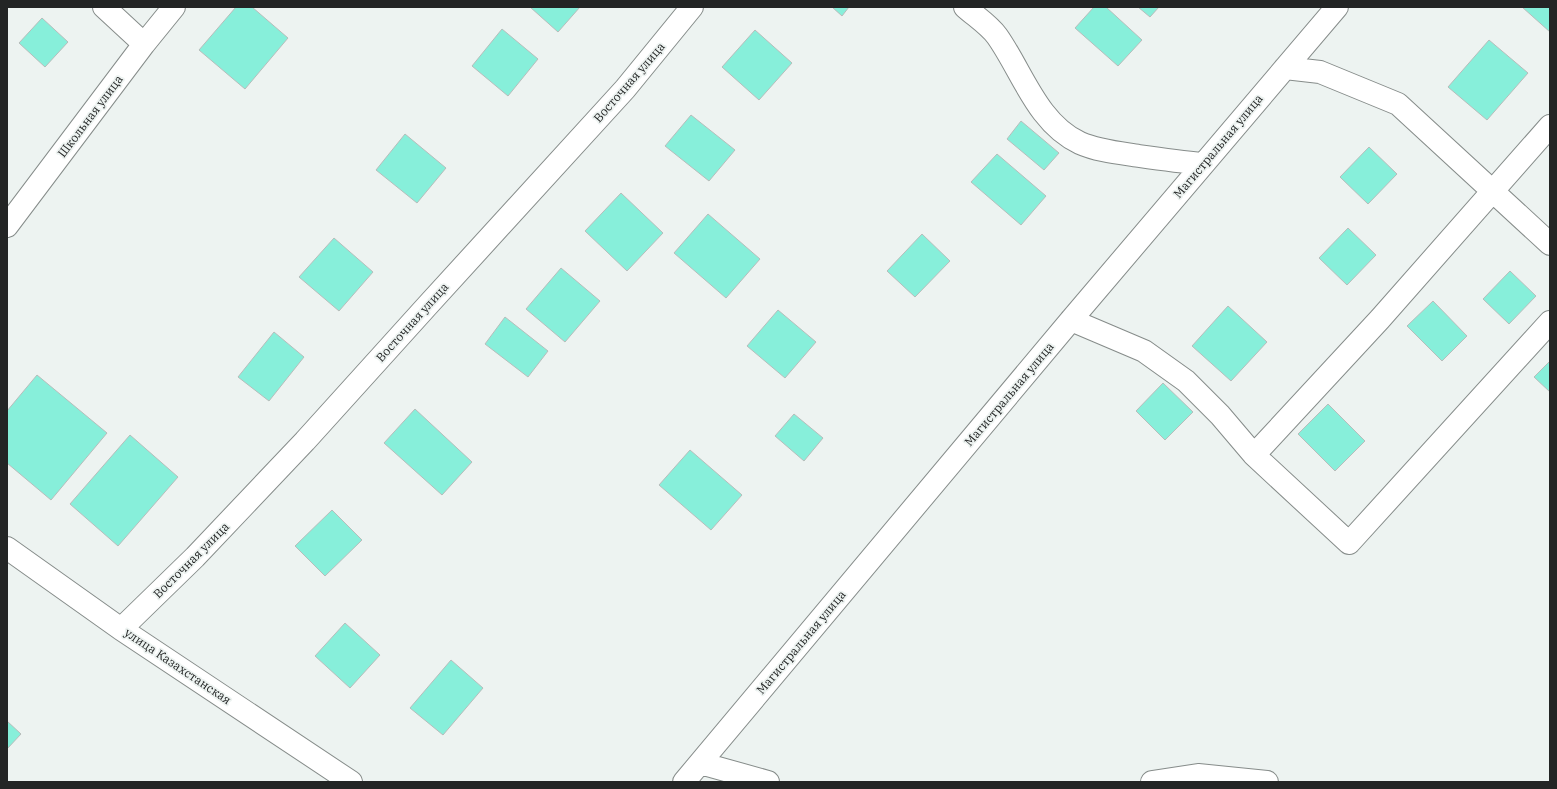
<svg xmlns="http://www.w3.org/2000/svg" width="1557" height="789" font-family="'IBM Plex Serif',serif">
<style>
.building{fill:#87efda;stroke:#b7bdbb}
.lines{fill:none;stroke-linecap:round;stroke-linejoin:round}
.street-casing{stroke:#868c8a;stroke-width:24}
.street{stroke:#fff;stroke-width:22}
.labels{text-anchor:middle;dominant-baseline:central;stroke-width:3.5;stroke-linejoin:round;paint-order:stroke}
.street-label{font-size:12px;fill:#232525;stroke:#edf3f1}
</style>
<rect width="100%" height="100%" fill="#edf3f1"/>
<path class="building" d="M236 7H252L288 38 245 89 199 50Z
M530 7H580L558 32Z
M832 7H849L842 16Z
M1094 7H1106L1142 40 1118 66 1075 28Z
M1138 7H1159L1150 17Z
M1522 7H1550V32Z
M42 18 68 42 45 67 19 43Z
M502 29 538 59 508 96 472 66Z
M755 30 792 63 759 100 722 67Z
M1489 40 1528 73 1487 120 1448 87Z
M691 115 735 150 709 181 665 146Z
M1021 121 1059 153 1044 170 1007 139Z
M405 134 446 168 417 203 376 170Z
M1369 147 1397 174 1368 204 1340 177Z
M997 154 1046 196 1021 225 971 182Z
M621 193 663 233 627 271 585 231Z
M708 214 760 259 726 298 674 253Z
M1348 228 1376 255 1347 285 1319 258Z
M922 234 950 261 915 297 887 271Z
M334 238 373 272 339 311 299 277Z
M561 268 600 301 565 342 526 309Z
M1510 271 1536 296 1509 324 1483 299Z
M1433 301 1467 336 1442 361 1407 326Z
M1228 306 1267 342 1231 381 1192 346Z
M778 310 816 342 785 378 747 346Z
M505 317 548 351 528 377 485 344Z
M274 332 304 357 269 401 238 377Z
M1550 361V392L1534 377Z
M37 375 107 433 51 500 7 463V411Z
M1163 383 1193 412 1165 440 1136 411Z
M1328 404 1365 441 1335 471 1298 434Z
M415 409 472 462 442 495 384 443Z
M794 414 823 438 804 461 775 436Z
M130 435 178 477 118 546 70 504Z
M690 450 742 495 711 530 659 485Z
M332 510 362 540 325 576 295 546Z
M345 623 380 655 350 688 315 656Z
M451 660 483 688 443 735 410 708Z
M7 721 21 734 7 749Z"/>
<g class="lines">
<defs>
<path id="street" d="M104 7 144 44
M965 7C975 16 989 25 997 36 1022 71 1037 123 1080 143 1098 151 1120 153 1139 156 1160 159 1182 162 1203 164
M1285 68 1320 72 1398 104 1550 244
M7 226 144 44 174 7
M1071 320 1144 351 1186 381 1220 415 1254 455 1349 543 1550 322
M1254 455 1380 319 1550 126
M7 548 121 629 351 782
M121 629 195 557 305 441 427 306 625 89 692 7
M700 763 768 782
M684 782 1071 320 1337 7
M1152 782 1198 775 1267 782"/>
</defs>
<use href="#street" class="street-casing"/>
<use href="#street" class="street"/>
</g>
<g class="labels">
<g class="street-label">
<text transform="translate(629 82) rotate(-49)">Восточная улица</text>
<text transform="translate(90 116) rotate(-53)">Школьная улица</text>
<text transform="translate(1218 146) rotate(-50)">Магистральная улица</text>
<text transform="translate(412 322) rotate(-48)">Восточная улица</text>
<text transform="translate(1009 394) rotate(-50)">Магистральная улица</text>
<text transform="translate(191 560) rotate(-45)">Восточная улица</text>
<text transform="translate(801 642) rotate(-50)">Магистральная улица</text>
<text transform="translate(178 666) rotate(34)">улица Казахстанская</text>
</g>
</g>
<rect width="1557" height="789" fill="none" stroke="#232525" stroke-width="16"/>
</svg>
